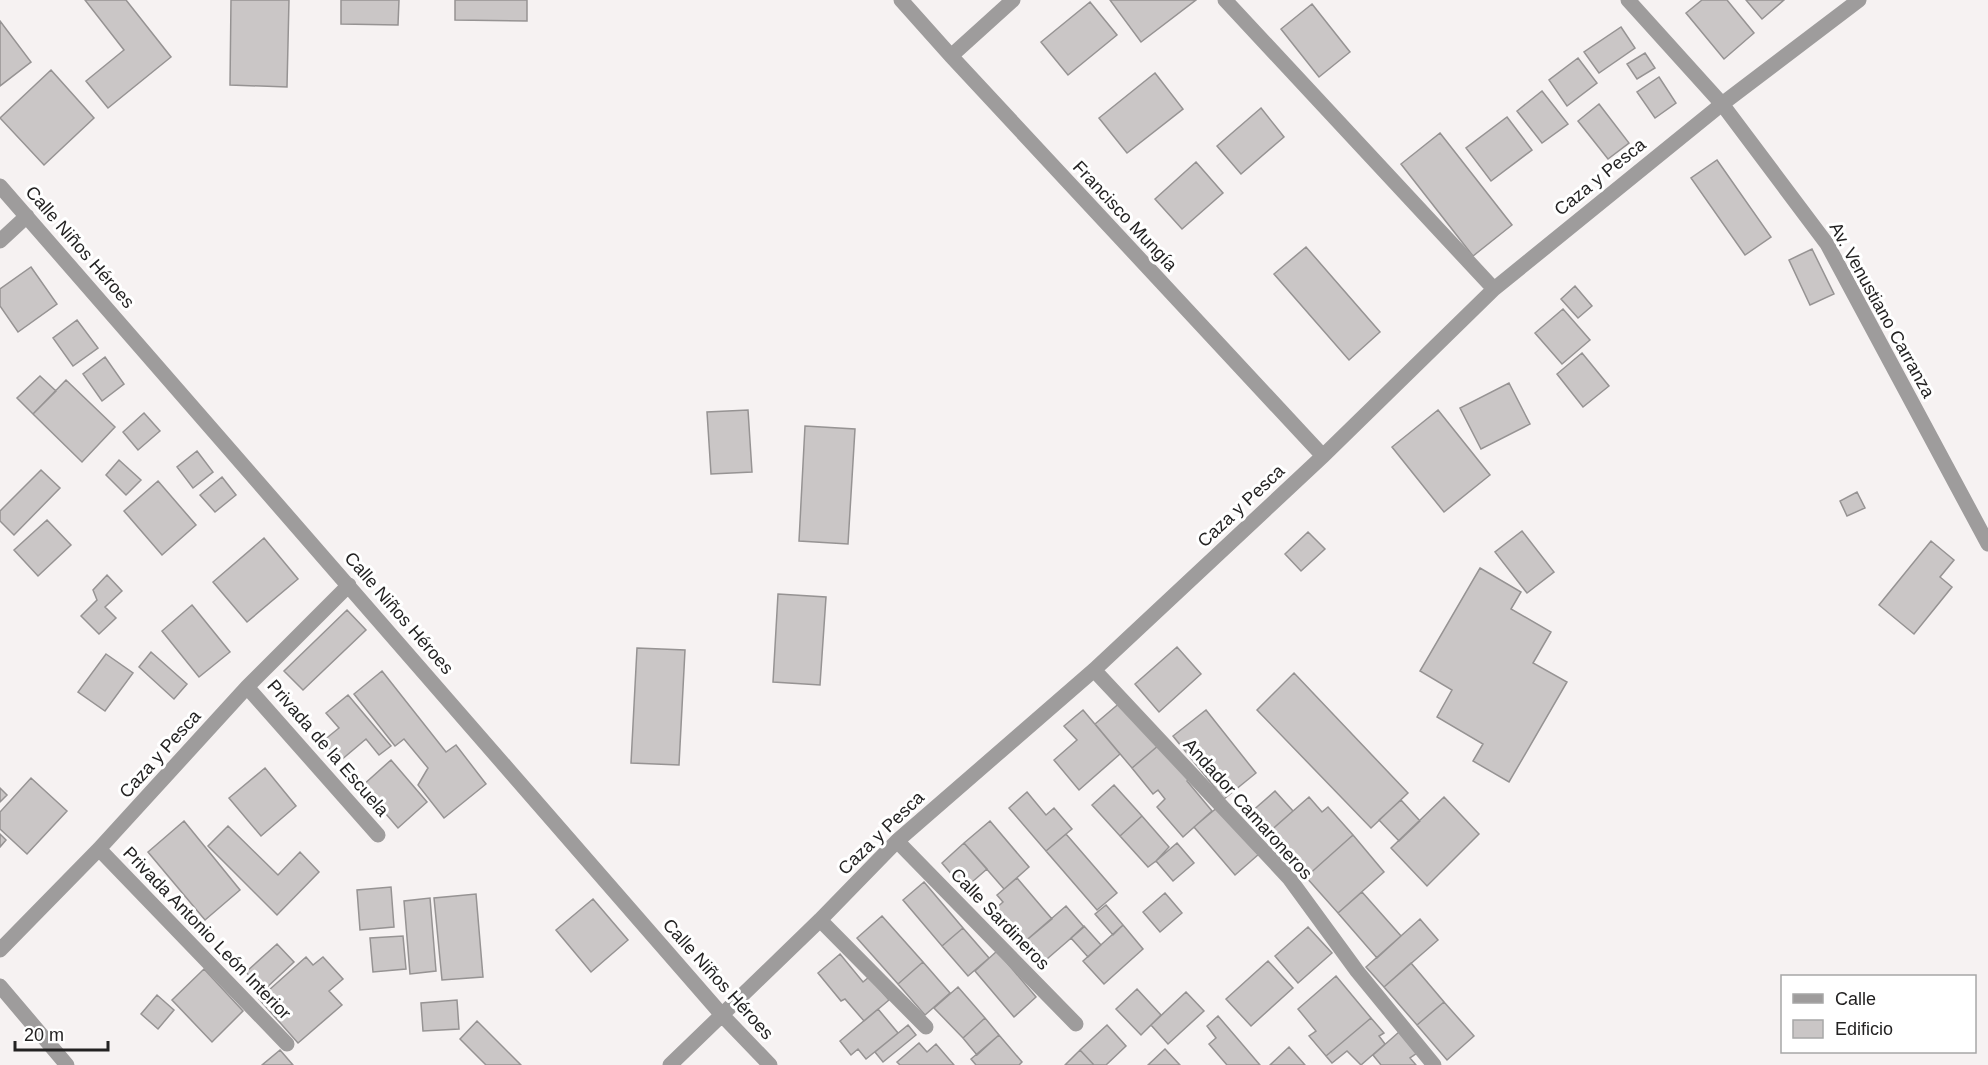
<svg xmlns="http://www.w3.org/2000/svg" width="1988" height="1065" font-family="Arial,sans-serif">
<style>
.building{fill:#cac6c6;stroke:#969393;stroke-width:1.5}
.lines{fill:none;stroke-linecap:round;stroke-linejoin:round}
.minor{stroke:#9e9c9c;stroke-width:15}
.labels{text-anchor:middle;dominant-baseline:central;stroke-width:6;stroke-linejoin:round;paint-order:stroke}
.street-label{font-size:18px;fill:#232222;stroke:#fff}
</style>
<rect width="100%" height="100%" fill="#f6f2f2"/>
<path class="building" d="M85 0H126L171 57 108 108 86 81 124 50Z
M231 0H289L287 87 230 85Z
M341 0H399L398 25 341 24Z
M455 0H527V21L455 20Z
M1110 0H1196L1141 42Z
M1702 0H1727L1754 33 1724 59 1686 13Z
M1746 0H1784L1762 19Z
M1090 2 1117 35 1068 75 1041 42Z
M1312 4 1350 52 1319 77 1281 29Z
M0 21 31 62 0 86Z
M1621 27 1635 48 1599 73 1584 52Z
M1645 53 1655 68 1637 79 1627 64Z
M1578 58 1597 83 1567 106 1549 80Z
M51 70 94 118 44 165 0 118Z
M1155 73 1183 109 1127 153 1099 118Z
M1659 77 1676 103 1655 118 1637 92Z
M1542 91 1568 124 1542 143 1517 111Z
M1599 104 1629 143 1608 159 1578 121Z
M1261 108 1284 137 1241 174 1217 146Z
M1507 117 1532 150 1491 181 1466 148Z
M1440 133 1512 225 1473 256 1401 164Z
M1717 160 1771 237 1745 255 1691 178Z
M1196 162 1223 193 1182 229 1155 199Z
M1306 247 1380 332 1349 360 1274 274Z
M1812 249 1834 294 1810 305 1789 260Z
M31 267 57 304 18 332 0 306V289Z
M1575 286 1592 306 1578 318 1561 299Z
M1563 309 1590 340 1562 364 1535 333Z
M77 320 98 348 73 366 53 338Z
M1582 353 1609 386 1583 407 1557 374Z
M105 357 124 384 102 401 83 374Z
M40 376 56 391 33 414 17 398Z
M66 380 115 427 82 462 33 414Z
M1509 383 1530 424 1481 449 1460 408Z
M748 410 752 472 711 474 707 412Z
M1438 410 1490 475 1444 512 1392 447Z
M144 413 160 431 138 450 123 432Z
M805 426 855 429 848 544 799 541Z
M197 451 213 472 193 488 177 467Z
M119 460 141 480 126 495 106 475Z
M41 470 60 488 14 535 0 521V511Z
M222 477 236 495 215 512 200 495Z
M158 481 196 525 162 555 124 511Z
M1857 492 1865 508 1847 516 1840 501Z
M47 520 71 545 38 576 14 550Z
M1522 531 1554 572 1527 593 1495 552Z
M1308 532 1325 549 1301 571 1285 554Z
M264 538 298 579 247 622 213 582Z
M1931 541 1954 560 1940 577 1952 587 1914 634 1879 605Z
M1480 568 1521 592 1511 609 1551 632 1533 663 1567 682 1509 782 1473 761 1483 744 1437 717 1452 690 1420 671Z
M107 575 122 591 105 607 116 618 99 634 81 616 97 600 93 590Z
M778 594 826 597 820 685 773 682Z
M192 605 230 652 199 677 162 631Z
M347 610 366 630 303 690 284 671Z
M1177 647 1201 674 1159 712 1135 684Z
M637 648 685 650 679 765 631 763Z
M151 652 187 684 174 699 139 667Z
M106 654 133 673 105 711 78 692Z
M382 671 446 752 456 745 486 784 444 818 418 785 428 768 404 739 395 746 354 694Z
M1294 673 1408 793 1371 828 1257 710Z
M348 695 391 746 379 755 366 739 340 761 323 741 339 728 326 713Z
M1122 701 1159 745 1132 768 1095 724Z
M1083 710 1120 754 1079 790 1054 760 1077 740 1064 726Z
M1206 710 1256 773 1224 799 1173 736Z
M1159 745 1189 779 1187 781 1212 811 1183 837 1157 807 1165 799 1158 790 1153 794 1132 768Z
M391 760 427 802 398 828 362 786Z
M265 768 296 806 261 836 229 798Z
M31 778 67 811 27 854 0 829V812Z
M1114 785 1142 816 1120 836 1092 805Z
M0 788 7 795 0 802Z
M1275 791 1293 811 1268 833 1250 813Z
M1027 792 1046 815 1054 808 1072 829 1046 851 1009 808Z
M1309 797 1322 812 1328 807 1353 835 1306 877 1268 833Z
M1444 797 1479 834 1427 886 1391 848Z
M1401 800 1420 821 1399 841 1379 820Z
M1219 806 1259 854 1235 875 1194 827Z
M1142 816 1169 847 1156 861 1148 867 1120 836Z
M184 821 240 890 205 920 148 852Z
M990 821 1029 867 1004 889 964 843Z
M228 826 278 875 300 852 319 872 277 915 208 846Z
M0 834 6 840 0 847Z
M1066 834 1117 893 1097 910 1046 851Z
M1353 835 1384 872 1338 913 1306 877Z
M964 843 987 869 964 889 942 863Z
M1177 843 1194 863 1173 881 1156 861Z
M1017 878 1052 919 1022 944 994 910 1003 902 997 895Z
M924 882 963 928 942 946 903 900Z
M391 887 394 927 360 930 357 890Z
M1362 892 1401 936 1377 958 1338 913Z
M1165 893 1182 913 1160 932 1143 912Z
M476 894 483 977 442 980 434 898Z
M430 898 436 971 410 974 404 901Z
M593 899 628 940 591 972 556 930Z
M1106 905 1123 925 1113 935 1095 914Z
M1066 906 1084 927 1040 965 1022 944Z
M882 916 923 962 898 984 857 938Z
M1420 919 1438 940 1384 987 1366 967Z
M1123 925 1143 949 1104 984 1083 961Z
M1084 926 1101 945 1088 957 1071 938Z
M1308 927 1332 953 1298 983 1275 956Z
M963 928 989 958 968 976 942 946Z
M403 936 406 969 373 972 370 938Z
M277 944 294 962 263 991 246 972Z
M997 951 1036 997 1014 1017 975 971Z
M840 954 863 982 869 977 889 1000 864 1021 845 999 841 1001 818 973Z
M306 957 313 965 323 957 343 979 329 991 342 1005 298 1043 259 999Z
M1268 961 1293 988 1251 1026 1226 999Z
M923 962 950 993 925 1015 898 984Z
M1411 963 1444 1002 1417 1025 1384 987Z
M204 969 243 1011 212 1042 172 1000Z
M1336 976 1371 1018 1326 1056 1309 1036 1316 1031 1298 1009Z
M958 987 985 1018 963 1038 934 1008Z
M1137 989 1161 1015 1141 1035 1116 1009Z
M1186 992 1204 1011 1168 1044 1151 1025Z
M157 995 174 1010 158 1029 141 1014Z
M457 1000 459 1029 423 1031 421 1003Z
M1444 1002 1474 1036 1447 1060 1417 1025Z
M878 1009 898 1033 866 1059 858 1049 851 1055 840 1041Z
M1218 1016 1260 1065H1227L1209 1044 1216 1038 1207 1026Z
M985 1018 999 1035 977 1055 963 1038Z
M1371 1018 1384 1033 1379 1036 1385 1044 1361 1065 1347 1051 1332 1063 1326 1056Z
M477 1021 521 1065H486L460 1039Z
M908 1025 916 1035 883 1062 875 1052Z
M1107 1025 1126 1046 1106 1065H1094L1080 1050Z
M1399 1032 1417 1053 1410 1058 1416 1065H1381L1373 1055Z
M999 1035 1022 1062 1019 1065H976L971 1059Z
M919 1043 927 1052 936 1044 954 1065H900L897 1062Z
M1289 1047 1305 1065H1270Z
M1165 1049 1180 1065H1148Z
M280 1050 293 1065H262Z
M1080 1050 1094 1065H1065Z"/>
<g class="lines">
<path class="minor" d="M901 0 951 56 1323 456
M1225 0 1494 289
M1628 0 1722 104 1827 244 1988 544
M951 56 1013 0
M0 186 722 1015 770 1065
M0 241 27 216
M1094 670 1289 878 1357 971 1434 1065
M247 687 378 835
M897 841 1076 1024
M99 849 287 1044
M820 920 926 1027
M0 950 99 849 247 687 349 585
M0 986 67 1065
M670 1065 820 920 897 841 1094 670 1323 456 1494 289 1722 104 1859 0"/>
</g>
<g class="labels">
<g class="street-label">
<text transform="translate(1600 177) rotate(-39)">Caza y Pesca</text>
<text transform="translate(1125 216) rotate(47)">Francisco Mungía</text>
<text transform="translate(80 247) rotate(49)">Calle Niños Héroes</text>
<text transform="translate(1882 310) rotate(61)">Av. Venustiano Carranza</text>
<text transform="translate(1241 506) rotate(-43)">Caza y Pesca</text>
<text transform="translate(399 613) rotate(49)">Calle Niños Héroes</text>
<text transform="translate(328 748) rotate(49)">Privada de la Escuela</text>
<text transform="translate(160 754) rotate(-48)">Caza y Pesca</text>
<text transform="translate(1248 809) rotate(48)">Andador Camaroneros</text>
<text transform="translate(881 833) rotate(-44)">Caza y Pesca</text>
<text transform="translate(1000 919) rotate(46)">Calle Sardineros</text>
<text transform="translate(207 933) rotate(46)">Privada Antonio León Interior</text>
<text transform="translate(718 979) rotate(48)">Calle Niños Héroes</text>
</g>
</g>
<rect x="1781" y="975" width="195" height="78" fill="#ffffff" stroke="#a7a7a7" stroke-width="1.5"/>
<rect x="1793" y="994" width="30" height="9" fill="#9e9c9c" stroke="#a7a7a7" stroke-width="1.5"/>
<text x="1835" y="1005" font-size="18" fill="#232222">Calle</text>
<rect x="1793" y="1020" width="30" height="18" fill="#cac6c6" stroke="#a7a7a7" stroke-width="1.5"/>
<text x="1835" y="1035" font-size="18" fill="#232222">Edificio</text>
<path d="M15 1041v9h93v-9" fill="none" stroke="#232222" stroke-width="3"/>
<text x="24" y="1041" font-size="18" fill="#232222" stroke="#ffffff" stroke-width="4.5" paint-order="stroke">20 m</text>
</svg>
